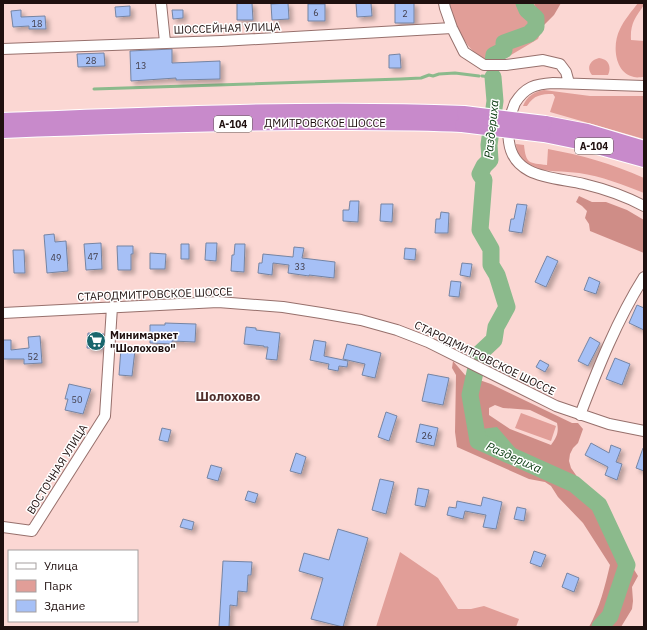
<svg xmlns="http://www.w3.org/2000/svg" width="647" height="630" font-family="'IBM Plex Sans',sans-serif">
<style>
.green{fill:#e19e98}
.forest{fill:#cf8d87;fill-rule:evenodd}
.water{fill:#8bba8c}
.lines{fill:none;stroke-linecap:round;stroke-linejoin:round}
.stream{stroke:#8bba8c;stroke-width:3}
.river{stroke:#8bba8c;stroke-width:17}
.building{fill:#a6c0f6;stroke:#7584a3;filter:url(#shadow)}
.minor-casing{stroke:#97706c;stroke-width:12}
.highway-casing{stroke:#fff;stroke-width:16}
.minor{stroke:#fff;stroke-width:10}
.highway{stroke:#c88acb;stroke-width:14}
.highway-bridge-casing{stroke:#fff;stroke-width:16;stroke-linecap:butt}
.highway-bridge{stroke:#c88acb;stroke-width:14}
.labels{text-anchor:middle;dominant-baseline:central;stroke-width:3;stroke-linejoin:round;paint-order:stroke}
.number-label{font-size:9px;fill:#413c49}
.shield{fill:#fff;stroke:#625857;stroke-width:1}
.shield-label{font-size:10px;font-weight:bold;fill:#1f100f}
.street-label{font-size:11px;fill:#1f100f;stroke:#fff}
.poi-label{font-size:11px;font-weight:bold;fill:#1f100f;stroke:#fff;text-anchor:start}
.water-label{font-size:12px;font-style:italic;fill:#003408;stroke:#fff}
.quarter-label{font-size:13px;font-weight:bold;fill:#502e2b;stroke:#fff}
</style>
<defs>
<filter id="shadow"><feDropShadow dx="3.5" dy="3.5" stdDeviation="2" flood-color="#0004"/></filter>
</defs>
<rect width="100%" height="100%" fill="#fbd7d3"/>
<path class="green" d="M450 3H534L543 26 538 39 501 61C496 60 488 60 483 58 465 50 453 21 450 3Z
M638 3H644V5C635 18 630 24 631 40L644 41V77C641 77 637 78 634 77 614 73 612 44 620 29 624 20 632 11 638 3Z
M599 58C608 59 612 66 608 75H592C586 68 590 60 599 58Z
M544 90 590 96H644V139L550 112 555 97 553 94C541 94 534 95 527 106H523C527 96 534 92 544 90Z
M516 144 524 145C526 164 529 163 547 165L548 149C581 155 613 164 644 178V193C624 185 601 176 579 173 566 171 544 172 533 168 523 164 516 154 516 144Z
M521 413 556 426 551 441 515 428Z
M400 552 438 578 458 609H471L484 606 519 619 516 627H376Z"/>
<path class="forest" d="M534 3H561L554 15 543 26Z
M579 196 592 202H606L627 210 644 220V253L590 231 589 224 585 218 587 211 582 206 576 202Z
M453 361 465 375 491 384 572 423H578L583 429 578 443 573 448 570 454 569 461 571 468 583 485 606 506 630 563 638 576 632 587 633 601 632 609 621 627H589C600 607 605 586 610 565L583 523 558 497 551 486 545 482 529 479 457 447 455 432 456 375 452 368ZM495 405 503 408 530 410 557 423C559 432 557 437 551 445L510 429 489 415V408Z"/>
<path class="water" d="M497 427 522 456 523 466 504 462 478 446 475 434 482 429Z"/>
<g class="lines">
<path class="stream" d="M482 76 493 77
M94 89 401 79 421 78 429 75 433 76 439 74 455 73 479 76"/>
<path class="river" d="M493 62 494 55 504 50V43L529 34 536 27V18L527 10 524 3
M493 77 495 101 489 145 490 160 484 166 480 174 484 180 480 230 491 249V265L497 275 507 307 496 327 494 340 479 354 470 395 478 441 574 484 599 505 627 565 610 616 600 627"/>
</g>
<path class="building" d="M237 3H252L253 20H237Z
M288 3 289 19 272 20 271 4Z
M356 3H371L372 16 357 17Z
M395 3H414V23H395Z
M308 4H325V21H308Z
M130 6V16L116 17 115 7Z
M21 10V17L45 16 46 29H29V26L13 27 11 11Z
M172 10H183V18L173 19Z
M172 49V63L220 61V79L176 80V78L131 81 130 51Z
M104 53 105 66 78 67 77 54Z
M400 54 401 68H389V55Z
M350 201H359L358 222 343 221V210H349Z
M381 204H393L392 222 380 221Z
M517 204 527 205 522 233 509 231 511 219H514Z
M441 212 449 213 448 233H435L436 219H440Z
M54 234 55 242 66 241 68 271 47 273 44 235Z
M101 243 102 269 86 270 84 244Z
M206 243H217L216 261 205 260Z
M181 244H189V259H181Z
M235 244H245L244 272 231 271 232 255H234Z
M117 246H133V254H131V270H118Z
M294 247 304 248 302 258 335 262 334 278 309 275V276L288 273 289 265 273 263 272 275 258 273 259 263H262L263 254 293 257Z
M405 248 416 249 415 260 404 259Z
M13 250H24L25 273H14Z
M150 253 166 254 165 269H150Z
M547 256 558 261 546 287 535 282Z
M462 263 472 264 470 277 460 275Z
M589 277 600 282 596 294 584 290Z
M451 281 461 282 459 297 449 296Z
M637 305 644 308V330L629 323Z
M165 323 196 324 195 342 172 341V344L150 343V325H165Z
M246 327 256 328V330L280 333 277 360 266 359 268 347H264V346L244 344Z
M88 333 104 334 103 349 87 348Z
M40 336 42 363 24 364V359H3V340H11V350L29 348 28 337Z
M590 337 600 343 588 366 578 361Z
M314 340 326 342 324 356 348 361 347 367 339 366 338 371 328 369 329 364 310 360Z
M347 344 381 353 375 378 362 375 365 364 343 359Z
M121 348 135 350 132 376 119 375Z
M615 358 630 364 622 385 606 379Z
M540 360 549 365 545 372 536 367Z
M428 374 449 378 443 405 422 401Z
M69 384 91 389 83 414 65 410 68 399H65Z
M386 412 397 416 389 441 378 437Z
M420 424 438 428 434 446 416 442Z
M162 428 171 430 168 442 159 440Z
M591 443 609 453 611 445 621 449 616 462 622 464 617 480 605 475 608 467 585 455Z
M643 448H644V471L636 468Z
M296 453 306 457 301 474 290 471Z
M211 465 222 468 218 481 207 478Z
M380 479 394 482 386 514 372 510Z
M418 488 429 490 425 507 415 505Z
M248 491 258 494 255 503 245 500Z
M483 497 502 502 496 529 483 527 486 515 465 511 463 519 447 515 449 507 456 508 457 501 481 506Z
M517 507 526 509 524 521 514 519Z
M183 519 194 522 192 530 180 527Z
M338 529 368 538 343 627 311 619 323 578 299 571 304 553 329 560Z
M534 551 546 555 541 567 530 563Z
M223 561 252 562 251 575H248L247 592 238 591 237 606 230 605 229 627H219Z
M567 573 579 578 574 592 562 587Z"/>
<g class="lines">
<defs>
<path id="minor" d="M161 3 165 42
M444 3 445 8 452 28 464 52 484 65H506L543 60 560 64 566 72 569 83
M3 49 221 41 452 28
M644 86 553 83C535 84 525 87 515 103 510 114 507 130 509 142 514 179 555 177 584 184 605 189 625 196 644 206
M3 313 218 302 283 307 321 313 361 320 397 330 428 342 556 406 609 424 644 431
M580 415C598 368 617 320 644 277
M3 527 32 531 105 416 112 307"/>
<path id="highway" d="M3 120C156 114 310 107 464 113
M545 123 587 131 644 148
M3 131C101 127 198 124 296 123 352 123 407 122 462 125
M544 135 583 143 644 160"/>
</defs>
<use href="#minor" class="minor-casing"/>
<use href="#highway" class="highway-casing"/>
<use href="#minor" class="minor"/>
<use href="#highway" class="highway"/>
<defs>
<path id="highway-bridge" d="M464 113 545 123
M462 125 544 135"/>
</defs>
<use href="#highway-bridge" class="highway-bridge-casing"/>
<use href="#highway-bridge" class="highway-bridge"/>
</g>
<defs>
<symbol id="supermarket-disc" viewBox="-11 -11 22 22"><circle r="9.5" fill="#19666d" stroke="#fff"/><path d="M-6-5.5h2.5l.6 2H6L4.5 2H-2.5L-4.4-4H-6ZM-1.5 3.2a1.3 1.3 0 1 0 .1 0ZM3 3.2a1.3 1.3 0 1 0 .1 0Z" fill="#fff"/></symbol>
</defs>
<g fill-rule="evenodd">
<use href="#supermarket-disc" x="85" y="330" width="22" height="22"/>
</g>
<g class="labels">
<g class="number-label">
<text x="316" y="12">6</text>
<text x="405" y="13">2</text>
<text x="37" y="23">18</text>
<text x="91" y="60">28</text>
<text x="141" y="65">13</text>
<text x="93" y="256">47</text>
<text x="56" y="257">49</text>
<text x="300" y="266">33</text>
<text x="33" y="356">52</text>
<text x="77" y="399">50</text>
<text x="427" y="435">26</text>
</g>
<g class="shield">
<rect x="214" y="116" width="38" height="16" rx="3"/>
<rect x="575" y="138" width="38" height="16" rx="3"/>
</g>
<g class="shield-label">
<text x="233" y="124">А-104</text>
<text x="594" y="146">А-104</text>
</g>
<g class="street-label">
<text transform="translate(227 28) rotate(-2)">ШОССЕЙНАЯ УЛИЦА</text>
<text x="325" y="123">ДМИТРОВСКОЕ ШОССЕ</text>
<text transform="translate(155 294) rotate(-2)">СТАРОДМИТРОВСКОЕ ШОССЕ</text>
<text transform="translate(485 358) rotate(26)">СТАРОДМИТРОВСКОЕ ШОССЕ</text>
<text transform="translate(57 469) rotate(-58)">ВОСТОЧНАЯ УЛИЦА</text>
</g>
<g class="poi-label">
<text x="110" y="335">Минимаркет<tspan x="110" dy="13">"Шолохово"</tspan></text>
</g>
<g class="water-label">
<text transform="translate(491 129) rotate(-84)">Раздериха</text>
<text transform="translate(514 457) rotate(24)">Раздериха</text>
</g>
<g class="quarter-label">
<text x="228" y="396">Шолохово</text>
</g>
</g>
<rect width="647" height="630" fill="none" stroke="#1f100f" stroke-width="8"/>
<rect x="8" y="550" width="130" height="72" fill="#ffffff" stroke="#a59f9f"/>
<rect x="16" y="563" width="20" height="6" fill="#ffffff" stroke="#a59f9f"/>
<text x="44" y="570" font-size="12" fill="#1f100f">Улица</text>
<rect x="16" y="580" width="20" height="12" fill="#e19e98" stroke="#a59f9f"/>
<text x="44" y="590" font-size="12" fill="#1f100f">Парк</text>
<rect x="16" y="600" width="20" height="12" fill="#a6c0f6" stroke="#a59f9f"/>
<text x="44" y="610" font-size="12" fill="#1f100f">Здание</text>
</svg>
